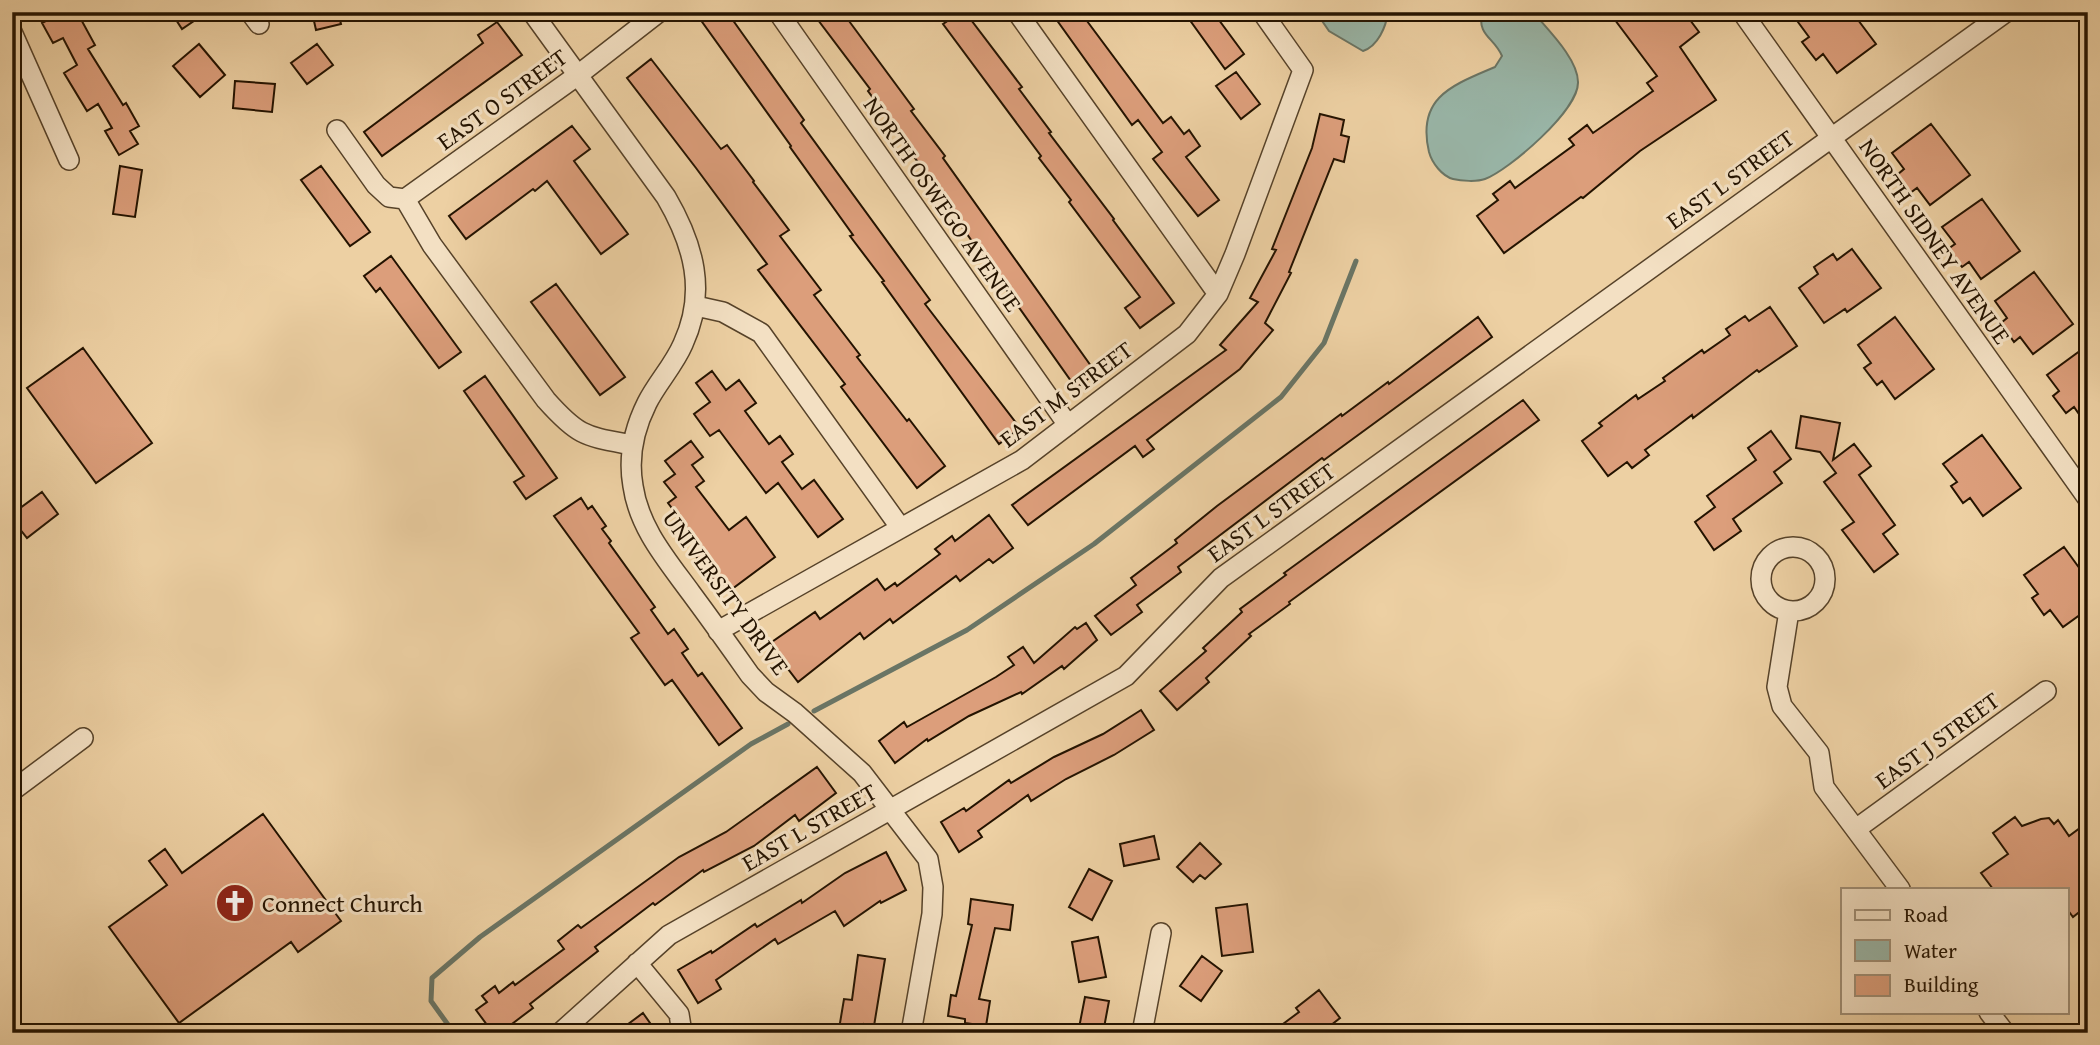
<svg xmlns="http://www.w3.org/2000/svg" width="2100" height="1045" font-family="'Gentium Book Plus',serif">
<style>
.water{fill:#99b6a8;stroke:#6a7565;stroke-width:2}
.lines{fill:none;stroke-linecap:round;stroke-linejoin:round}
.stream{stroke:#6a7565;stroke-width:5}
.building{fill:#dc9e7b;stroke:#241300;stroke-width:2}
.street-casing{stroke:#564229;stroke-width:22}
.street{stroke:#f3e0c3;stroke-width:19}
.labels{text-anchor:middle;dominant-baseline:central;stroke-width:6;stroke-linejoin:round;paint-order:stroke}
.street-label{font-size:24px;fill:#241300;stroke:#f3e0c3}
.poi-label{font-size:24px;fill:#241300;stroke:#f3e0c3;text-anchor:start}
</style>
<rect width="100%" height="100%" fill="#edd0a3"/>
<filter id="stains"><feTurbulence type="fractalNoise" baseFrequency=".00286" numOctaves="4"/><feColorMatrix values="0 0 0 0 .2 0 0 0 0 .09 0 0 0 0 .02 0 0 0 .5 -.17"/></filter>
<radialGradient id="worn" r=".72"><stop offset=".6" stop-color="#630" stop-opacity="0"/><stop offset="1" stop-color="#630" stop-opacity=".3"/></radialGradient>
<path class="water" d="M1316 12H1388C1386 27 1378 46 1363 51L1329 31Z
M1482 12H1533C1548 30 1578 59 1578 82 1579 110 1509 170 1485 179 1477 182 1461 181 1453 179 1442 176 1432 163 1429 152 1416 97 1453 85 1495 67L1502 56C1494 37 1477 36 1482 12Z"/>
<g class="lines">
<path class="stream" d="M814 711 967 630 1094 544 1281 397 1324 343 1356 261
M454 1033 431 1001 432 978 480 937 751 744 788 724"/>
</g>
<path class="building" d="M62 12H77L95 45 88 49 123 105 126 103 139 126 130 131 138 144 119 155 105 131 112 128 98 104 87 111 64 73 77 65 63 38 53 43 42 23Z
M171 12H207L182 29Z
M312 12H338L341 24 316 30Z
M695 12H727L804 120 801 123 930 300 925 304 1020 428 999 444 882 282 884 281 850 236 853 235 790 147 791 146Z
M812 12H860L849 21 914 109 911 111 945 156 943 158 1096 373 1076 388 962 227 965 225 900 138 902 137 868 91 870 89Z
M938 12H965L1022 87 1019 89 1051 132 1049 133 1114 219 1113 220 1174 303 1140 328 1125 308 1140 297 1069 202 1071 200 1039 158 1041 156 943 24 946 22Z
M1051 12H1099L1087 21 1163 123 1171 117 1184 134 1189 130 1200 146 1186 157 1219 200 1198 216 1153 159 1162 152 1138 120 1132 125Z
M1184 12H1213L1244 54 1225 69Z
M1609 12H1684L1699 32 1680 47 1716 100 1640 151 1583 198 1581 197 1504 253 1477 216 1498 200 1493 194 1510 181 1515 188 1574 145 1569 139 1587 125 1593 133 1653 91 1647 83 1657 76Z
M1803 12H1852L1876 44 1837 73 1823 54 1816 60 1802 42 1809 37 1795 18Z
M497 22 522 55 382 156 364 132 483 43 478 35Z
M199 44 225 75 200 97 173 66Z
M317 44 333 65 307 84 291 63Z
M651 59 721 149 727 145 754 181 753 182 789 230 780 236 821 290 814 295 860 355 857 357 907 421 909 419 945 466 917 488 841 387 845 384 758 270 767 264 696 168 627 78Z
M1236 72 1260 104 1241 119 1216 86Z
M235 81 275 84 272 112 233 108Z
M1320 114 1344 120 1341 135 1349 137 1344 162 1334 159 1289 272 1291 273 1265 323 1273 330 1240 369 1147 440 1154 449 1143 457 1135 446 1028 525 1012 505 1226 350 1220 345 1258 302 1250 298 1276 250 1272 249 1312 148Z
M1931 124 1970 175 1930 205 1917 188 1910 193 1897 175 1904 169 1892 153Z
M572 126 590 149 574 161 628 234 601 254 547 181 535 191 533 189 466 239 449 216Z
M120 166 142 170 135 217 113 214Z
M321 166 370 232 350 246 301 180Z
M1982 199 2020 251 1981 279 1969 262 1962 267 1948 249 1955 244 1942 227Z
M1852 249 1881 288 1847 312 1845 309 1824 323 1799 288 1818 274 1814 267 1833 254 1837 260Z
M391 256 461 352 439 368 380 288 376 292 364 276Z
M2034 272 2073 324 2033 354 2020 337 2014 342 2001 323 2007 318 1995 301Z
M556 284 625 377 600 395 531 302Z
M1770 307 1797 346 1759 372 1757 370 1693 418 1692 415 1672 430 1645 450 1649 455 1632 468 1627 462 1608 476 1582 441 1602 426 1599 423 1636 395 1638 399 1665 381 1663 378 1702 350 1704 353 1730 335 1726 329 1745 316 1749 321Z
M1478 317 1492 337 1324 460 1322 458 1178 567 1181 572 1137 605 1142 612 1111 635 1095 616 1136 585 1131 578 1177 543 1175 540 1217 506 1341 414 1342 416 1388 382 1389 384Z
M1895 317 1934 369 1895 399 1882 381 1877 385 1864 368 1871 363 1858 345Z
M2088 345V427L2074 407 2066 413 2053 396 2059 391 2047 375Z
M83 348 152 443 96 483 27 388Z
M712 371 726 390 739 380 756 403 745 411 769 444 780 436 793 454 782 462 802 489 814 480 843 519 818 537 778 483 766 493 719 430 710 436 694 414 710 402 696 383Z
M485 376 557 478 526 499 514 482 524 476 464 391Z
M1523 400 1539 420 1289 602 1290 604 1249 634 1251 636 1206 678 1209 682 1177 710 1160 691 1206 651 1203 648 1242 612 1240 609 1286 575 1284 573Z
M1801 416 1840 423 1833 460 1854 444 1871 466 1859 475 1895 525 1883 534 1898 554 1874 572 1842 530 1854 522 1824 482 1836 473 1820 452 1796 448Z
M1771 431 1791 459 1774 472 1782 483 1733 519 1741 531 1714 550 1695 522 1715 507 1707 496 1756 460 1748 448Z
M1982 435 2021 488 1983 516 1970 498 1963 503 1951 486 1957 482 1943 464Z
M691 441 703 457 692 465 704 481 696 487 729 530 746 517 775 557 732 589 727 582 719 587 695 555 703 549 668 503 676 497 664 482 675 474 665 461Z
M42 492 58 514 27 538 12 519V514Z
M581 498 588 509 592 506 606 526 602 529 611 541 609 543 655 607 651 610 668 634 674 629 688 649 682 653 698 676 702 673 742 728 719 745 672 680 665 685 631 638 639 633 554 516Z
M989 515 1013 548 993 563 989 559 960 581 956 576 893 623 890 619 864 639 860 633 798 682 769 644 815 612 820 619 877 579 885 590 895 583 897 586 940 554 935 549 952 536 955 541Z
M2064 547 2088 580V609L2063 627 2050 610 2044 615 2032 598 2038 594 2024 575Z
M1086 623 1097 640 1064 669 1062 666 1022 694 1021 692 969 716 928 741 927 739 895 763 879 741 904 722 907 727 996 677 1014 665 1008 657 1023 647 1034 663 1075 627 1077 629Z
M1141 710 1154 730 1114 755 1066 779 1031 801 1028 795 978 831 982 837 959 852 941 822 964 808 966 811 1009 780 1011 783 1054 757 1103 734Z
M817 767 836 793 799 821 795 815 754 846 704 872 703 870 655 905 653 903 595 947 598 951 530 1004 533 1008 500 1033H493L476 1010 487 1002 482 996 495 986 499 993 513 982 515 985 564 949 558 941 578 925 581 928 679 857 726 832Z
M263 814 341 921 298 952 291 942 179 1023 109 927 167 885 149 861 165 849 182 873Z
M2015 817 2022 826 2041 819 2049 818 2054 824 2058 820 2069 836 2088 822V905L2073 917 2067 909V889H1993L1981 873 2008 854 1993 833Z
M1154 836 1159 859 1124 866 1120 844Z
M1200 843 1221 864 1205 879 1200 875 1193 882 1177 867Z
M886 852 906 890 881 903 880 901 844 926 835 911 778 944 775 939 716 980 721 989 698 1003 678 970 711 951 712 953 755 924 757 927 801 900 802 903 845 873Z
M1089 869 1112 881 1092 920 1069 907Z
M971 899 1013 905 1010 930 995 928 979 999 990 1001 986 1026 965 1023V1019L948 1016 951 995 956 996 972 925 968 924Z
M1247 904 1253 952 1222 956 1216 908Z
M1098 937 1106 977 1079 982 1072 942Z
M858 955 885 959 874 1026 864 1024 863 1033 839 1029 844 999 852 1000Z
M1202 956 1222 971 1201 1001 1180 986Z
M1319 990 1340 1018 1321 1033H1271L1299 1012 1296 1008Z
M1085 997 1109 1001 1103 1033H1078Z
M643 1013 657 1033H616Z"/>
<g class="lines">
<defs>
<path id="street" d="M250 12 259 24
M532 12 666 197C694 245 707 292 683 344 674 365 657 383 647 403 634 429 628 458 633 486 639 528 667 560 691 593 711 620 731 648 750 675L766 692 795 713 862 773 928 859 933 887 932 914 911 1033
M778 12 1068 425
M1017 12 1218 294
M1742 12 2088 499
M12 32 69 160
M337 130 376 185 389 197 405 199 432 245 546 400C579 437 585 436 632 445
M405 199 578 75 659 12
M696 306 723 312 761 333 900 527
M1761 579a32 32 0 1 1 64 0a32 32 0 1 1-64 0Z
M1789 611 1777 687 1782 706 1819 753 1824 787 1900 889
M718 631 1022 460 1187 334 1218 294 1235 254 1303 70 1262 12
M12 791 83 738
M1856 829 2046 691
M637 963 679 1014 682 1033
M1989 1012 2005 1033
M560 1033 669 935 1126 676 1221 578 2006 12
M1142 1033 1161 933"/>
</defs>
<use href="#street" class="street-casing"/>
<use href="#street" class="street"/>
</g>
<defs>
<symbol id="church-disc" viewBox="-11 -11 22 22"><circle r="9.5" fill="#8f2418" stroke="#f3e0c3"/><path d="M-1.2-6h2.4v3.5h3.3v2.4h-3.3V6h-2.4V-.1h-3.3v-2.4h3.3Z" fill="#fff"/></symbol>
</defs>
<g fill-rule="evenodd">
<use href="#church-disc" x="213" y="881" width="44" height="44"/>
</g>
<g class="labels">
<g class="street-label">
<text transform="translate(502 99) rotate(-36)">EAST O STREET</text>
<text transform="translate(1730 179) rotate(-36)">EAST L STREET</text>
<text transform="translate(943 204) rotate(55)">NORTH OSWEGO AVENUE</text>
<text transform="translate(1935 241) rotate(55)">NORTH SIDNEY AVENUE</text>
<text transform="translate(1066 394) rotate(-37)">EAST M STREET</text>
<text transform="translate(1271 512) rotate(-36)">EAST L STREET</text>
<text transform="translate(726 592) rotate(54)">UNIVERSITY DRIVE</text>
<text transform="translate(1937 740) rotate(-36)">EAST J STREET</text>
<text transform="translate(809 827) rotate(-30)">EAST L STREET</text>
</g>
<g class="poi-label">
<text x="262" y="903">Connect Church</text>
</g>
</g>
<rect width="2100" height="1045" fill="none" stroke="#edd0a3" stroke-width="42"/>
<rect x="14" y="14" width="2072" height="1017" fill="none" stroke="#241300" stroke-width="3.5"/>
<rect x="21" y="21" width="2058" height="1003" fill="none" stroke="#241300" stroke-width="2"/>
<rect x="1841" y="888" width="228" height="126" fill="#f3e0c3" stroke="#a08e75" stroke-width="2"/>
<rect x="1855" y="910" width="35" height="10" fill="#f3e0c3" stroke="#a08e75" stroke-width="2"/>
<text x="1904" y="922" font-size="21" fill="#241300">Road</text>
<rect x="1855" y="940" width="35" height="21" fill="#99b6a8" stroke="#a08e75" stroke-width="2"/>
<text x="1904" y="958" font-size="21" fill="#241300">Water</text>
<rect x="1855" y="975" width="35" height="21" fill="#dc9e7b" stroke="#a08e75" stroke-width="2"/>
<text x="1904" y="992" font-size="21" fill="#241300">Building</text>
<rect width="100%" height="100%" filter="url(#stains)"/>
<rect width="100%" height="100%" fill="url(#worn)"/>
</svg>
